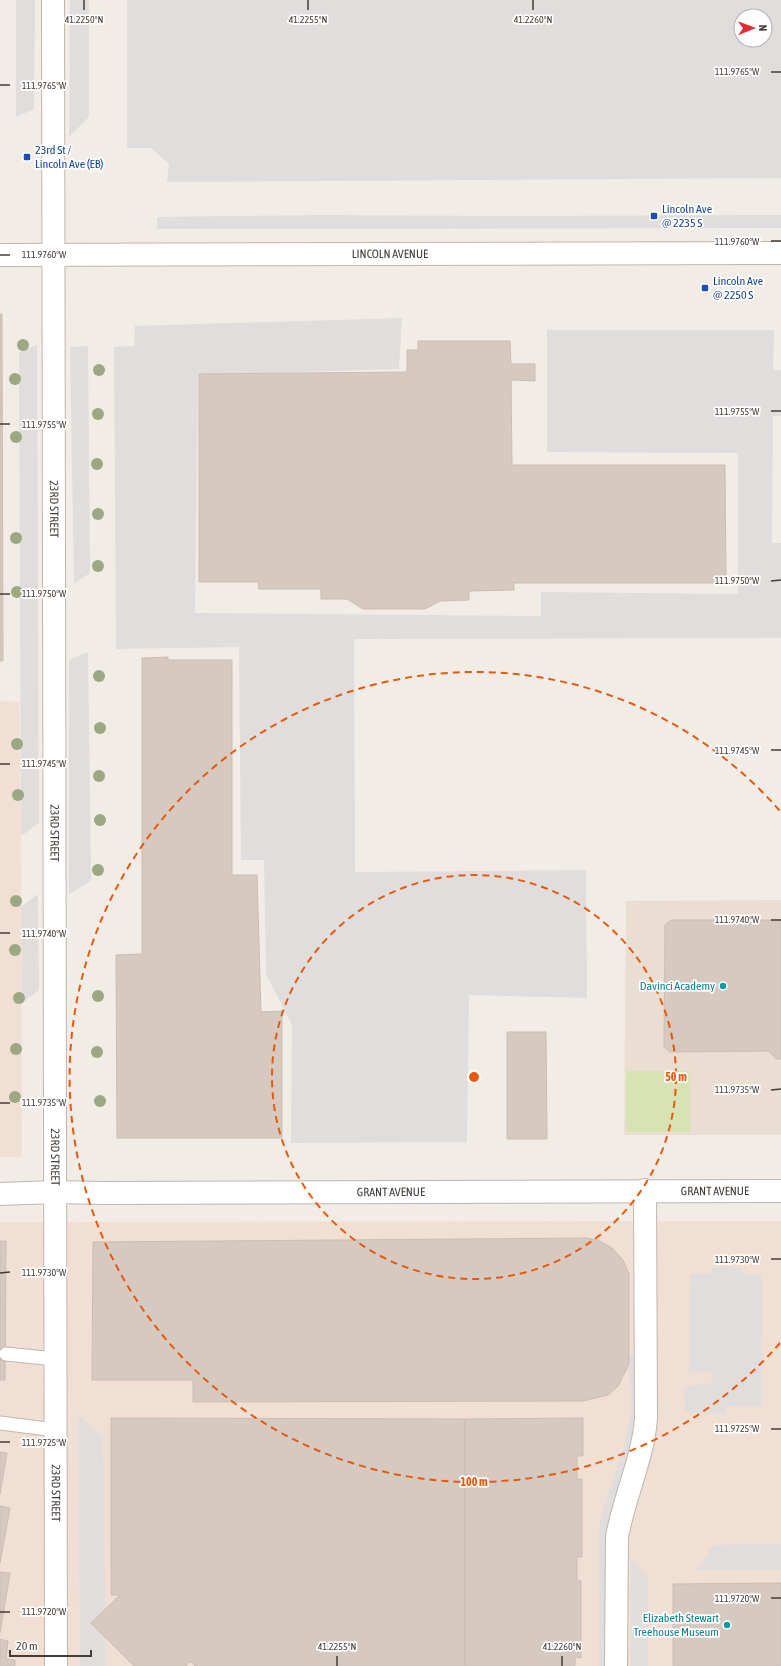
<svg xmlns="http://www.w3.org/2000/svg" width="781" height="1666" font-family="'Asap Condensed',sans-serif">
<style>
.commercial{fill:#f2dfd4}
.education{fill:#eaded2}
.green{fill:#d7e3b3}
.parking{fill:#e0dddc;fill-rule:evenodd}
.building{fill:#d6c9c0;stroke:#cdbcb1}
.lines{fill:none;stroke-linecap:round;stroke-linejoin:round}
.service-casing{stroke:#c0b5ad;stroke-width:15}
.minor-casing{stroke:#c0b5ad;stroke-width:24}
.tertiary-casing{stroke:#c0b5ad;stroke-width:24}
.service{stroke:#fff;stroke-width:13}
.minor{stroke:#fff;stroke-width:22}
.tertiary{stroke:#fff;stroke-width:22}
.tree{fill:#9ca882}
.ticks{fill:none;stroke:#443c37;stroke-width:1.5}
.ring{fill:none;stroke:#e8590c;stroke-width:2;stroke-dasharray:7 5}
.transit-dot{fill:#1a4fb4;stroke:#fff;stroke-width:1.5}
.culture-dot{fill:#0f9aa8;stroke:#fff;stroke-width:1.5}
.labels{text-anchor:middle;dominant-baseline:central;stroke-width:3.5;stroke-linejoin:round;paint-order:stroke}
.transit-label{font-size:12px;fill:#164399;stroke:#fff;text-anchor:start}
.street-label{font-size:12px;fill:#443c37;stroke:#fff}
.culture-label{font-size:12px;fill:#0d838f;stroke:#fff;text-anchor:end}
.ticks-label{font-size:10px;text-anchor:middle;fill:#443c37;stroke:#fff;stroke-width:3.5;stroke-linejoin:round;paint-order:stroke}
.centre{fill:#e8590c;stroke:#fff;stroke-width:2}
.ring-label{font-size:12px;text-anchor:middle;font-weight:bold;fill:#e8590c;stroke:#fff;stroke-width:3.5;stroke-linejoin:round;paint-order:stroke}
</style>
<rect width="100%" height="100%" fill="#f2ece7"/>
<path class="commercial" d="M0 701 19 702 21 836 22 1157H0Z
M781 1221V1666H0V1222Z"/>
<path class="education" d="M781 900V1135H624L626 901Z"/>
<path class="green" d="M626 1071H690V1132H626Z"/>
<path class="parking" d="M16 0H35L34 109 16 117Z
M70 0H89V117L69 137Z
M127 0H781V178L167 182 169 164 151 148H127ZM741 16H765V40H741Z
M320 215 510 216 781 215V228L157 229V217Z
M402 318 399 369 198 375 195 613 541 616V592L738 594V453L547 452V330H774L773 370H781V416H773L772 543H781V638L354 639 355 872 586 870 587 998 469 995 467 1142 291 1143 292 1025 266 974 264 860H241L239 647 116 649 114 347 134 346 135 326Z
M37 345 39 823 21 836 19 352Z
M88 346 90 573 74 584 70 347Z
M88 652 91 881 69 894V660Z
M38 894 39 990 22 1003 21 907Z
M711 1267H742L741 1274H763L762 1407 725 1406V1414L685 1413 684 1386 713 1383 712 1372 689 1373 690 1274 712 1273Z
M629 1356H640L639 1413 610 1666H599L598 1533 603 1507 622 1454 630 1414Z
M78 1415 103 1436 106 1666H80Z
M781 1544V1570H697L713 1545Z
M631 1556 648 1578V1666H631Z"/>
<path class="building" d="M0 314H2L3 661H0Z
M418 341H510L511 364H535V381L511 380 512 465H725L726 583H514V590L469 591V600L440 601 425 609H363L347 599H321V589H259L258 582H199V374L407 372V350H418Z
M168 657V660H232V875H257L261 1012 282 1011V1138H117L116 955 142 954V658Z
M671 920H781V1059H776L769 1051 670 1052 664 1047 665 925Z
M507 1032H546L547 1139H507Z
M586 1238 598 1240 612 1248 623 1260 629 1274V1364L618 1386 608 1395 583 1401 193 1402V1380H92L93 1242Z
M0 1241H6L5 1380H0Z
M111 1418 465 1419V1666H195L190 1661 186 1666H134L91 1623 120 1595H111Z
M583 1418V1456H577V1479H582V1557H577V1581H581V1658L575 1657V1666H465V1419Z
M0 1452 7 1453 0 1494Z
M0 1506 10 1508 0 1563Z
M0 1572 10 1573 0 1633Z
M781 1583V1666H673V1584Z
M0 1639 8 1641 6 1659 15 1660V1666H0Z"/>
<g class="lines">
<defs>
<path id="service" d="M6 1354 55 1359
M0 1423 55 1430"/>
<path id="minor" d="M616 1666 617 1537C624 1497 643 1459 646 1418L645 1190"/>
<g id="tertiary">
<path id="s1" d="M53 0 56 1666"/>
<path id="s2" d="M0 255 781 253"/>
<path id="s3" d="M0 1194 55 1192 104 1193 781 1191"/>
</g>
</defs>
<use href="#service" class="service-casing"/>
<use href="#minor" class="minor-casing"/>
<use href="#tertiary" class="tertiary-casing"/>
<use href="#service" class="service"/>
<use href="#minor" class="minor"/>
<use href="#tertiary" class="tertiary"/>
</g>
<g class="tree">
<circle cx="23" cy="345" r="6"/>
<circle cx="99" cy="370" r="6"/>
<circle cx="15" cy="379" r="6"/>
<circle cx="98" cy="414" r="6"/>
<circle cx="16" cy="437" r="6"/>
<circle cx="97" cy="464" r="6"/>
<circle cx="98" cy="514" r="6"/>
<circle cx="16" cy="538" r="6"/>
<circle cx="98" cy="566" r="6"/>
<circle cx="17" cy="592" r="6"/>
<circle cx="99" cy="676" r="6"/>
<circle cx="100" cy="728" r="6"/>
<circle cx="17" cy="744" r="6"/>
<circle cx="99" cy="776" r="6"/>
<circle cx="18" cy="795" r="6"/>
<circle cx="100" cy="820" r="6"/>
<circle cx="98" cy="870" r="6"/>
<circle cx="16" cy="901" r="6"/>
<circle cx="15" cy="950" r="6"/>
<circle cx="98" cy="996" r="6"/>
<circle cx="19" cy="998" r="6"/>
<circle cx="16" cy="1049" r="6"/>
<circle cx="97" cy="1052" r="6"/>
<circle cx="15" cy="1097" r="6"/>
<circle cx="100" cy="1101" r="6"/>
</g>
<path class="ticks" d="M84 0V10M308 0V10M533 0V10M771 72H781M0 85H10M771 241H781M0 255H10M771 411H781M0 424H10M771 581 781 580M0 594H10M771 750H781M0 764H10M771 920H781M0 933H10M771 1090 781 1089M0 1103H10M771 1259H781M0 1273 10 1272M771 1429H781M0 1442H10M771 1598H781M0 1612H10M337 1656V1666M562 1656V1666"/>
<g class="ring">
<circle cx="474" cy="1077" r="202"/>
<path d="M780 1343A405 405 0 1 1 780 811"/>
</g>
<g class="transit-dot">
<rect x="23" y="153" width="8" height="8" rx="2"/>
<rect x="650" y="212" width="8" height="8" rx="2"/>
<rect x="701" y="284" width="8" height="8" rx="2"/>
</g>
<g class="culture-dot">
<circle cx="723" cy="986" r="4"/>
<circle cx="727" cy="1625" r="4"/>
</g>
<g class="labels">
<g class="transit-label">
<text x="35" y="150">23rd St /<tspan x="35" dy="14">Lincoln Ave (EB)</tspan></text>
<text x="662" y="209">Lincoln Ave<tspan x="662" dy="14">@ 2235 S</tspan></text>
<text x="713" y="281">Lincoln Ave<tspan x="713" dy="14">@ 2250 S</tspan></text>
</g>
<g class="street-label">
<text stroke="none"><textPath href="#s2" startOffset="390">LINCOLN AVENUE</textPath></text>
<text stroke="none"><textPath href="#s1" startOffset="509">23RD STREET</textPath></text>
<text stroke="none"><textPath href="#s1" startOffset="833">23RD STREET</textPath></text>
<text stroke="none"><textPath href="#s1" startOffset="1157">23RD STREET</textPath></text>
<text stroke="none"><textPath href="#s3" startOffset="391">GRANT AVENUE</textPath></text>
<text stroke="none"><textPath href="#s3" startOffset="715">GRANT AVENUE</textPath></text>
<text stroke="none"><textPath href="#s1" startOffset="1493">23RD STREET</textPath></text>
</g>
<g class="culture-label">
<text x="715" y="986">Davinci Academy</text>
<text x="719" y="1618">Elizabeth Stewart<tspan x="719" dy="14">Treehouse Museum</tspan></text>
</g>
</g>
<g class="ticks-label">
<text x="84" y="23">41.2250°N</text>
<text x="308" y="23">41.2255°N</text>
<text x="533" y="23">41.2260°N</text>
<text x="737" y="75">111.9765°W</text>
<text x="44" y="89">111.9765°W</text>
<text x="737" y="245">111.9760°W</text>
<text x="44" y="258">111.9760°W</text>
<text x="737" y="415">111.9755°W</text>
<text x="44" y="428">111.9755°W</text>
<text x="737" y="584">111.9750°W</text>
<text x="44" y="597">111.9750°W</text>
<text x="737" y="754">111.9745°W</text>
<text x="44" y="767">111.9745°W</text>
<text x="737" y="923">111.9740°W</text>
<text x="44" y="937">111.9740°W</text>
<text x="737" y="1093">111.9735°W</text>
<text x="44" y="1106">111.9735°W</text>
<text x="737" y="1263">111.9730°W</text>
<text x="44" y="1276">111.9730°W</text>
<text x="737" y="1432">111.9725°W</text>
<text x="44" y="1446">111.9725°W</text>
<text x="737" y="1602">111.9720°W</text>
<text x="44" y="1615">111.9720°W</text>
<text x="337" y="1650">41.2255°N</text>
<text x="562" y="1650">41.2260°N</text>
</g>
<circle cx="474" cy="1077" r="6" class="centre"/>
<g class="ring-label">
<text x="676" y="1081">50 m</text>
<text x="474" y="1486">100 m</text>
</g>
<g transform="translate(753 28) rotate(89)"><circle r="19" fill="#ffffff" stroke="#b4b1af"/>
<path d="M0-3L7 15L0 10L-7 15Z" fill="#e82832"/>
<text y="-6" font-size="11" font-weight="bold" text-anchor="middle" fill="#443c37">N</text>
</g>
<path d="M10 1650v6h81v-6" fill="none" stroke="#443c37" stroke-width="2"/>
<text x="16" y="1650" font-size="12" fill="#443c37" stroke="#ffffff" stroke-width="3" paint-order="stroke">20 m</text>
</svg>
